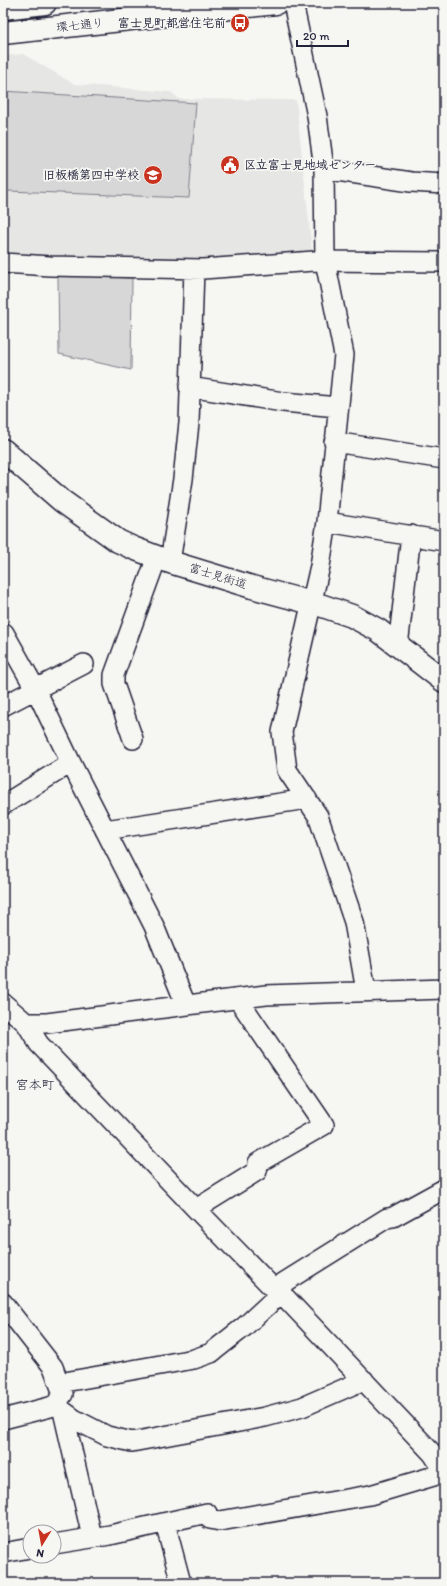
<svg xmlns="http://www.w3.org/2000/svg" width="447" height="1586" font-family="Itim,'Klee One',sans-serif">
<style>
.built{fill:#e6e6e4}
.green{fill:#d7d7d7;stroke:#7c7c89}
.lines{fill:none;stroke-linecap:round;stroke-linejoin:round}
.minor-casing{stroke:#22223b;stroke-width:22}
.tertiary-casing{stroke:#22223b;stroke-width:25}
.primary-casing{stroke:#22223b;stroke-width:25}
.minor{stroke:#f6f6f2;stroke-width:19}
.tertiary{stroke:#f6f6f2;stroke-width:22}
.primary{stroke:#f6f6f2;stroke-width:22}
.labels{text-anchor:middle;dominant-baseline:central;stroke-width:3.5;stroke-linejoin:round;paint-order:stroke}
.poi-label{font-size:12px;font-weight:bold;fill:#22223b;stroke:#f6f6f2;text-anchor:end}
.street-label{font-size:12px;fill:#22223b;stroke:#f6f6f2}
.neighbourhood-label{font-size:13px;fill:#22223b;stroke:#f6f6f2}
</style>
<rect width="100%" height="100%" fill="#f6f6f2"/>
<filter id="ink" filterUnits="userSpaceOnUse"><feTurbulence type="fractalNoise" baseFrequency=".025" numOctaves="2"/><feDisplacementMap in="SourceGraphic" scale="8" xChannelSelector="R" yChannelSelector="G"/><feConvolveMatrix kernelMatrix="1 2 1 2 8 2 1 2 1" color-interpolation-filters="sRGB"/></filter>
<g filter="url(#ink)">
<path class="built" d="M23 54 74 84 171 92 179 99 296 100 312 251 306 254 195 262 3 257V56Z"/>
<path class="green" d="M3 91 196 103 189 198 8 191 3 184Z
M58 275 132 278 131 370 59 354Z"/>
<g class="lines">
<defs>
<path id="minor" d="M293 3 317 116 324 169 325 261 344 355 327 522 320 566 282 732 287 770 318 816 354 922 366 991
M324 169 411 182 444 184
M3 263 50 266 203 269 314 261 444 262
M189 387 283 402 338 407
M334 442 444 459
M327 522 444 541
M170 562 183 479 189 423 194 269
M3 633H4L36 690 71 763 154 926 186 1005
M398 646 411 535
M3 706 84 664
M133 739 114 684V675L157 557
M3 805 71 763
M105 830 307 799
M3 1003 26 1023 39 1044 196 1209 274 1289 281 1293 433 1454 444 1471
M26 1023H47L266 995 444 989
M196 1209 257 1171 258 1163 324 1125 238 999
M3 1303 53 1367 63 1394 56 1404 50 1407 3 1419
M59 1383 194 1359 211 1353 244 1327 281 1293 283 1283 387 1218 393 1217 444 1189
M56 1404 63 1411 74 1419 107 1436 132 1442 265 1417 302 1407 364 1380
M63 1411 92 1537
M165 1523 181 1583
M54 1544 110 1535 207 1513 210 1519 220 1521 370 1495 444 1473
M3 1553 30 1548"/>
<path id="tertiary" d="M3 450 62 501 118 541 133 548 170 562 252 587 323 606 352 616 378 630 444 681"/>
<path id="primary" d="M3 8 45 3
M3 33 276 3"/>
</defs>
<use href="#minor" class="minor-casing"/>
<use href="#tertiary" class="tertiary-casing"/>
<use href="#primary" class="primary-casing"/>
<use href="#minor" class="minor"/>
<use href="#tertiary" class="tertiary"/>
<use href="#primary" class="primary"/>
</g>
</g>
<defs>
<symbol id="bus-disc" viewBox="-11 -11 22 22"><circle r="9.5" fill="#c8321e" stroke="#f6f6f2"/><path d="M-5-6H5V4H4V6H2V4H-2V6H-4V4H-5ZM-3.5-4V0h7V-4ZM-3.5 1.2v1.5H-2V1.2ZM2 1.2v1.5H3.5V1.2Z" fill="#fff"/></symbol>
<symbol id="civic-disc" viewBox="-11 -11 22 22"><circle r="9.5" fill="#c8321e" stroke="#f6f6f2"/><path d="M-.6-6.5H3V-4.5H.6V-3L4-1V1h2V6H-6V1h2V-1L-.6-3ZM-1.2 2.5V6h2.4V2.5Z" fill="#fff"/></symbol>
<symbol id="school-disc" viewBox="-11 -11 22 22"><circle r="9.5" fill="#c8321e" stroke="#f6f6f2"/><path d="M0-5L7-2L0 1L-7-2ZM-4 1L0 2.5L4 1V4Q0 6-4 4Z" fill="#fff"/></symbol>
</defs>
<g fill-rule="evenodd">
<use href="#bus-disc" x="229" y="12" width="22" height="22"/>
<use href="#civic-disc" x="219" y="154" width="22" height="22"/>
<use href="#school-disc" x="142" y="164" width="22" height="22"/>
</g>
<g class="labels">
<g class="poi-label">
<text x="226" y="23">富士見町都営住宅前</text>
<text x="244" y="165" text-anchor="start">区立富士見地域センター</text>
<text x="139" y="175">旧板橋第四中学校</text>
</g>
<g class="street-label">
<text transform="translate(80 25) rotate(-6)">環七通り</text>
<text transform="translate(218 576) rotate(17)">富士見街道</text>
</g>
<g class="neighbourhood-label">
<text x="35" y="1084">宮本町</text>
</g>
</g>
<rect width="447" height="1586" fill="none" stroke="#f6f6f2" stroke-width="16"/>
<rect x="8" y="8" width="431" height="1570" fill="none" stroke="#22223b" stroke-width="1.5" filter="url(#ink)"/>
<g transform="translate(42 1544) rotate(191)"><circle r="19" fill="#f6f6f2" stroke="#a1a1a9"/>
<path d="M0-3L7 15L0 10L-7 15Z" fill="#c8321e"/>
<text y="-6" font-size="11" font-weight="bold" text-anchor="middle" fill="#22223b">N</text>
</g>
<path d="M297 40v6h51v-6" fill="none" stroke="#22223b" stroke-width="2"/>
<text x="303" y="40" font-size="12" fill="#22223b" stroke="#f6f6f2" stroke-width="3" paint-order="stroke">20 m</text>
</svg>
